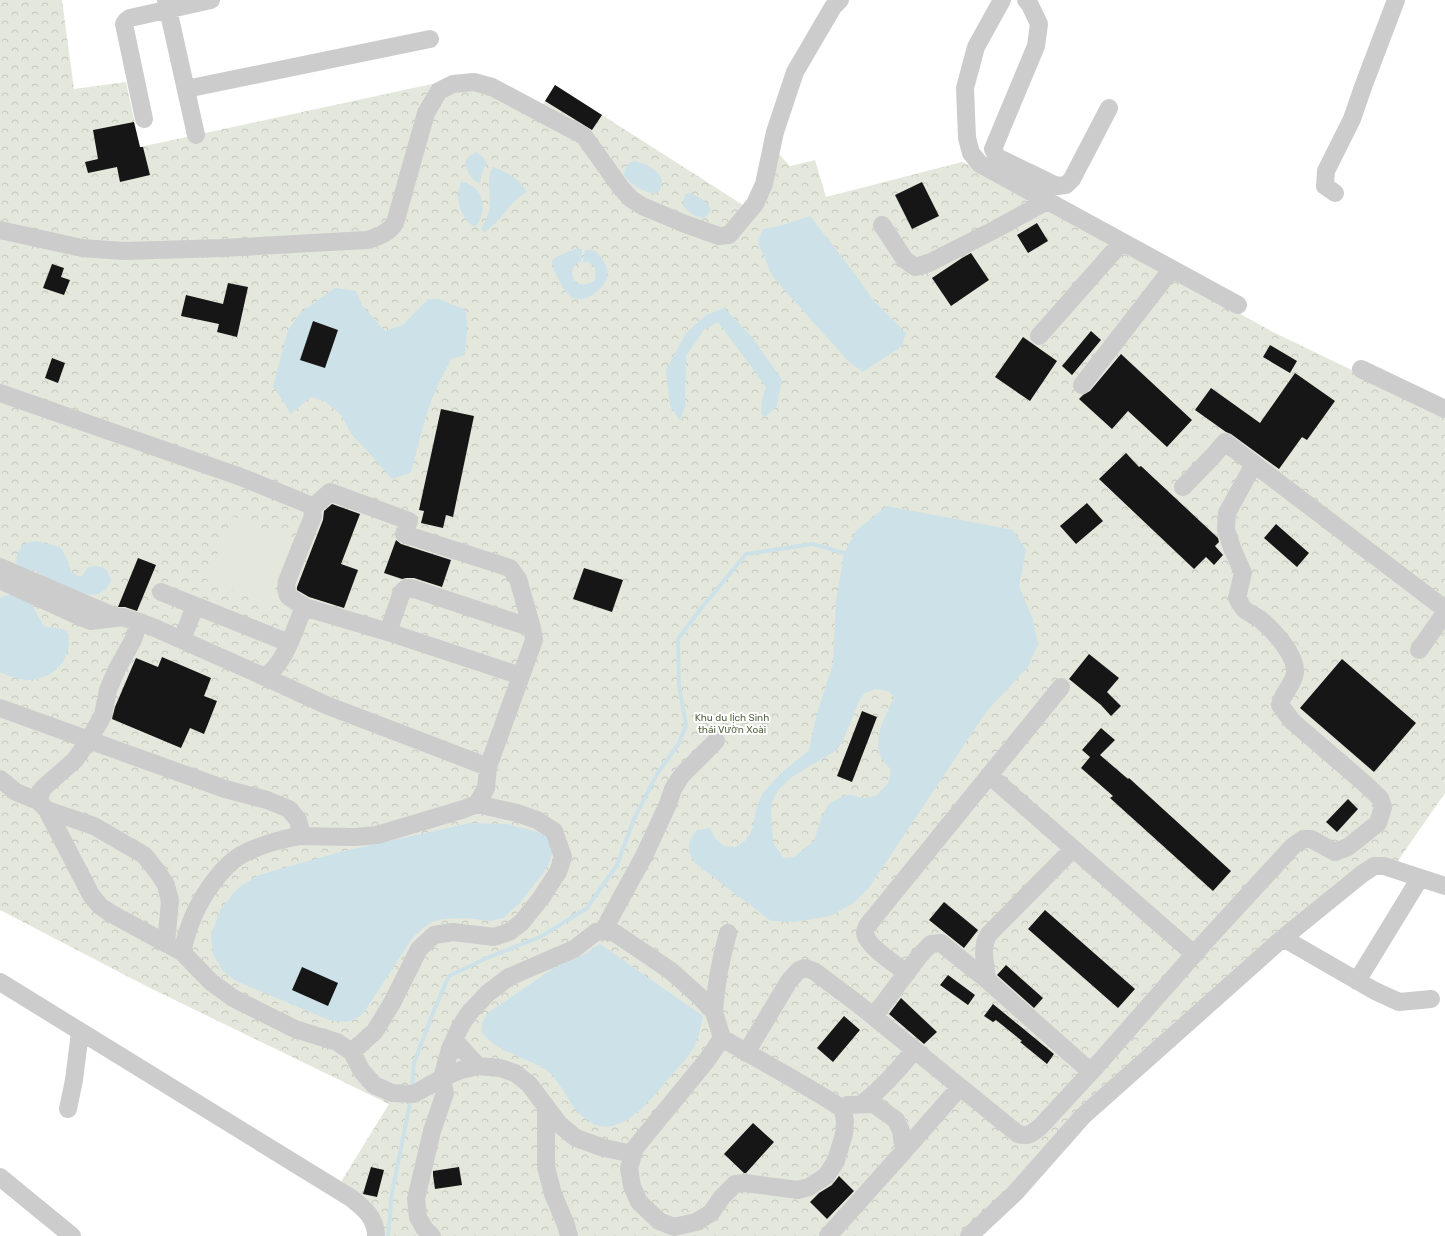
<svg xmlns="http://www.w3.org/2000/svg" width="1445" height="1236" font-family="Rubik,sans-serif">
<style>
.forest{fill:url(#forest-crowns)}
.pitch{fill:#e4e8dc}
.water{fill:#cde1e9;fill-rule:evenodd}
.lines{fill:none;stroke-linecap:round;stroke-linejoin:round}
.stream{stroke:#cde1e9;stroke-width:4}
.building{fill:#161616}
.minor{stroke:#ccc;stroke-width:18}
.labels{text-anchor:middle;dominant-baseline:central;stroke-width:4;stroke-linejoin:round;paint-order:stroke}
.park-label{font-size:10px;fill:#576741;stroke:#fff}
</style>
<defs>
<pattern id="forest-crowns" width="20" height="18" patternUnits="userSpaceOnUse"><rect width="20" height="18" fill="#e4e8dc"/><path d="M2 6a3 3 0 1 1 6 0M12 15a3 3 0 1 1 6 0" fill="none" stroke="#c4c7bd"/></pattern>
</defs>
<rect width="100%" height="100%" fill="#fff"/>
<path class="forest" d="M0 0H62L74 89 126 82 140 147 455 79 541 107 555 85 754 212 776 151 790 166 815 160 826 197 962 162 976 167 1271 331 1445 415V793L1395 865 1386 861 1050 1147 962 1236H382L339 1185 389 1104 150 988 0 910Z"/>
<path class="pitch" d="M233 516 295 541 268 605 207 580Z"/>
<path class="water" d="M476 152 483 157 487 163 483 169 480 183C472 181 466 171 465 162L468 157Z
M635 161C644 164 660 169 662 181 662 183 661 187 660 190L655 194C642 191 632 186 624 175L625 169 629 163Z
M493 167C505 171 521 180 527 192 507 203 504 220 484 232L481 229 486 220 490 208 489 185 490 172Z
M461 182C484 185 489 211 475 227 464 221 458 207 458 194 458 190 460 186 461 182Z
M690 193C699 197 707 201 711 210L705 218C696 217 688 213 683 205L685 194Z
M810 216 849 266 874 301 906 333 902 346 863 372 849 362 772 276 758 242 763 229 776 227Z
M575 249H582L581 261C571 266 570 273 575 282 583 286 589 285 595 280 597 270 594 261 583 262L585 250C588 250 592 250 595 251 602 256 610 269 607 278 602 291 583 306 570 296 567 294 564 289 562 286 558 279 552 269 552 260L556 257Z
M335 288 356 291 362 305 385 331 403 325 428 299H438L466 310 467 330 465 355 451 359C440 380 430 401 424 423 419 439 416 456 411 472L392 479 371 455 351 434 342 416 326 402 311 397 291 414 273 386 288 330 301 312Z
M724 308 753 338 782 380 777 406 765 417 761 414 762 400 766 387 718 322 704 330 686 356 685 406 680 421 670 406 666 370 686 333 706 315Z
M887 506 1013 530 1026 550 1019 586 1033 620 1038 644 1028 667 986 712 868 889 852 904 830 916 795 922 771 921 695 863C686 848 687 843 697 830L710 828 715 838 724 846 736 847 746 840 752 830 757 806 763 793 780 774 809 750 817 713 833 664 836 602 844 553 857 530ZM875 689 888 691 894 697C887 714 873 735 880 755 882 760 887 765 891 770L888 783 876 796 863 798 851 795H845L829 804 822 816 814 841 794 857 783 858 773 842 771 814 772 802 778 790 792 777 837 750 843 740 860 699 864 694Z
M36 541 60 547 66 557 71 572 78 576H82L88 567C102 565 108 566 111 581L106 589 100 593 94 595 82 594 52 584 37 571 20 568 16 562C18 547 22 543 36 541Z
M15 593 31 599 35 611 42 623 46 627 58 628 67 631C74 654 59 675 36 679 23 682 11 677 0 672V598Z
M470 823 506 824 538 832 549 838 553 850 550 861 544 872 520 903 503 918 490 921 467 918 443 919 432 922 422 929 413 937 363 1014C350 1023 344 1023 329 1020L236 981 222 970 213 954 211 934 221 909 238 888 259 875 340 852Z
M600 944 703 1016C701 1025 699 1035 696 1043 691 1055 679 1066 670 1077 652 1097 622 1141 590 1122 569 1110 564 1083 545 1069 541 1066 536 1064 531 1062 513 1054 495 1048 482 1033V1022L489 1012 554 968 587 953Z"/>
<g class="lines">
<path class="stream" d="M412 1090 414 1063 434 1010 449 976 487 958 540 937 587 908 617 865 634 819 657 774 679 743 686 725 679 686 678 639 699 611 746 554 813 544 844 553
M388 1236 392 1193 411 1098"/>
</g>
<path class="building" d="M555 85 602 115 592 130 545 101Z
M134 122 140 147H143L150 175 120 182 117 167 88 173 85 162 98 159 93 130Z
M922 182 939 216 912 229 895 195Z
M1037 223 1048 241 1028 253 1017 235Z
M971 253 989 280 951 306 932 278 962 258Z
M52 264 64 268 61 277 70 280 64 295 43 288Z
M228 283 248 287 237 337 217 332 219 324 181 316 186 295 223 304Z
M313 321 338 330 325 368 300 360Z
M1091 331 1101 340 1072 375 1062 366Z
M1023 337 1057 361 1030 401 995 377Z
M1270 345 1297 361 1290 373 1263 357Z
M1121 354 1192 420 1167 447 1128 411 1112 429 1079 399 1083 395 1090 391Z
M52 358 65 363 58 383 45 378Z
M1295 373 1335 401 1307 440 1302 437 1279 469 1231 434 1226 432 1195 410 1211 388 1260 423Z
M441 409 474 416 453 517 446 515 443 528 421 523 424 511 419 510Z
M1126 453 1139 467 1141 466 1218 538 1219 542 1215 546 1223 555 1214 565 1206 557 1194 569 1099 479Z
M1087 503 1103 521 1076 544 1060 526Z
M332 504 360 514 341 564 358 570 344 608 309 597 297 590V587L323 520 324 511Z
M1276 524 1309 553 1297 567 1264 538Z
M396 540 401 544 451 560 442 587 414 578H406L402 579 384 573Z
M138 558 156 565 137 611 125 607H118Z
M584 568 623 580 612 612 573 599Z
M1089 654 1119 678 1107 692 1121 706 1111 716 1101 705 1069 679Z
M162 657 211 678 204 696 217 701 204 734 190 728 181 748 112 719 115 707 136 658 158 667Z
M1342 659 1416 723 1374 772 1300 708Z
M862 711 877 717 852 782 837 776Z
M1101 728 1115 740 1100 755 1128 779 1129 778 1231 871 1213 891 1110 798 1113 796 1081 768 1090 757 1082 750Z
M1348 799 1358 809 1337 832 1326 822Z
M944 902 978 930 964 948 929 920Z
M1045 910 1135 989 1118 1008 1028 929Z
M1006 965 1043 998 1034 1008 997 975Z
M302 967 338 983 328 1006 292 990Z
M948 975 975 995 968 1005 940 985Z
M901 998 937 1032 924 1044 889 1014Z
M993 1004 1054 1054 1047 1064 1020 1042 1022 1041 996 1020 993 1022 984 1016Z
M844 1016 860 1030 833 1062 817 1048Z
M753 1123 774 1142 746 1173H744L724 1154Z
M371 1167 384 1170 377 1197 363 1194Z
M459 1167 462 1185 435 1189 433 1175V1171Z
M839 1176 854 1191 827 1219 810 1202 819 1193 832 1185Z"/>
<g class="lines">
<path class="minor" d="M166 0 196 135
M1002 0 976 47 965 88 967 138 971 153 980 164 1238 305
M1026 0 1030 5 1039 24 1036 46 993 149 997 157 1057 186 1066 185 1072 179 1109 108
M186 89 430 39
M144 119 124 24 126 21 130 18 211 0
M1335 193 1325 186 1326 171 1352 119 1363 87 1396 0
M882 225 905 260 915 267 929 263 996 229 1047 201
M0 230 82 248 124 251 223 248 367 240C378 237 389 233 395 223L426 113 439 91 453 84 474 82 492 87 584 136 621 188 631 199 642 206 685 224 719 236 729 235 755 204 764 184 775 132 795 72 833 7 840 0
M1039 336 1122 242
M1361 369 1445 409
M1082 385 1171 270
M0 393 241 477 310 505 312 508 313 516 287 581 286 588 288 596 304 607 388 632 521 676 534 640 532 628 411 588H406L402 592 388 632
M1183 487 1213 456 1225 442 1445 609
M312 508 330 492 409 521 404 534 510 568 518 579 532 628
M0 567 116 617
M0 580 83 618 91 621 122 617 139 622
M161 592 289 643
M182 640 195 606
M1419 650 1445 613
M265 677 326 705 488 767
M0 708 225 789 267 800 289 809 298 820 300 828 299 836C281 839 257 846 241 855 221 867 202 896 193 917 188 928 185 940 182 952
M989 775 1194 954
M0 779 16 792 38 801 47 810 91 895 100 906 112 914 182 952 211 982 233 998 295 1029 337 1042 352 1052 361 1070 374 1085 392 1093 414 1094 442 1078 461 1070 478 1066 500 1068 515 1073 529 1084 559 1124 576 1138 604 1148 633 1154
M38 801 43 788 75 760 89 740 103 715 108 690 117 669 133 640 139 622 155 628 265 677C286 662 294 630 304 607
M47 810 94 826 144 855 157 871 166 885 170 901 166 943
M299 836 355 837 377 835 461 810 477 804 486 788 488 767 521 676
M603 931 644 856 668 804 673 789 682 775 716 741
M1283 938 1375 991 1399 1002 1431 999
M907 973C897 966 866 945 865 933 865 931 866 928 867 926L1061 687
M987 980C986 965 980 947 989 934L1073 849
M1357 981 1420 878
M0 982 351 1198C364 1208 376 1218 376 1236
M714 1012C716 983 720 961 728 933
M874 1016 920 955 931 944 941 943 987 980 1091 1072
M454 1040 478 1066
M352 1052 375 1031 392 1003 419 949 434 935 453 932 494 937 509 932 522 922 541 898 558 872 563 857 554 831 537 820 517 813 477 804
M746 1053 789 981 799 970 805 968 814 971 858 1004 1018 1134C1029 1137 1032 1133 1040 1127L1091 1072 1204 943 1293 846 1303 839H1311L1335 852 1348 847 1378 823 1383 807 1380 798 1364 783 1292 721 1280 705C1282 693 1294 685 1295 672 1296 655 1274 631 1262 621 1257 616 1249 614 1244 609 1241 606 1239 602 1237 598L1243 573 1232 548 1226 529 1227 513 1254 464
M862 1104C882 1088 898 1071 914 1050
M546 1106V1167L553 1194 566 1225 569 1236
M68 1109 74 1080 80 1032
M904 1151 960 1087
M0 1177 72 1236
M432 1236 424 1228 418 1217 416 1199 432 1131 445 1093 442 1078 450 1049 460 1027 469 1013 488 993 509 977 574 949 596 932 603 931 615 933 671 971 699 996 714 1012 722 1038C762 1062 803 1083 843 1109L845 1121 844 1134 836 1161 826 1176 809 1187 798 1190 745 1183 735 1184 722 1197 711 1213 696 1222 674 1227 659 1221 639 1202 632 1186 629 1168 635 1148 707 1060 722 1038
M828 1236 904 1151 901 1131 896 1120 874 1104 847 1105 843 1109
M969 1236 1015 1193 1083 1116 1283 938 1362 874 1374 866H1384L1445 886"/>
</g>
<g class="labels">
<g class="park-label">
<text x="732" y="718">Khu du lịch Sinh<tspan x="732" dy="12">thái Vườn Xoài</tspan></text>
</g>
</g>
</svg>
